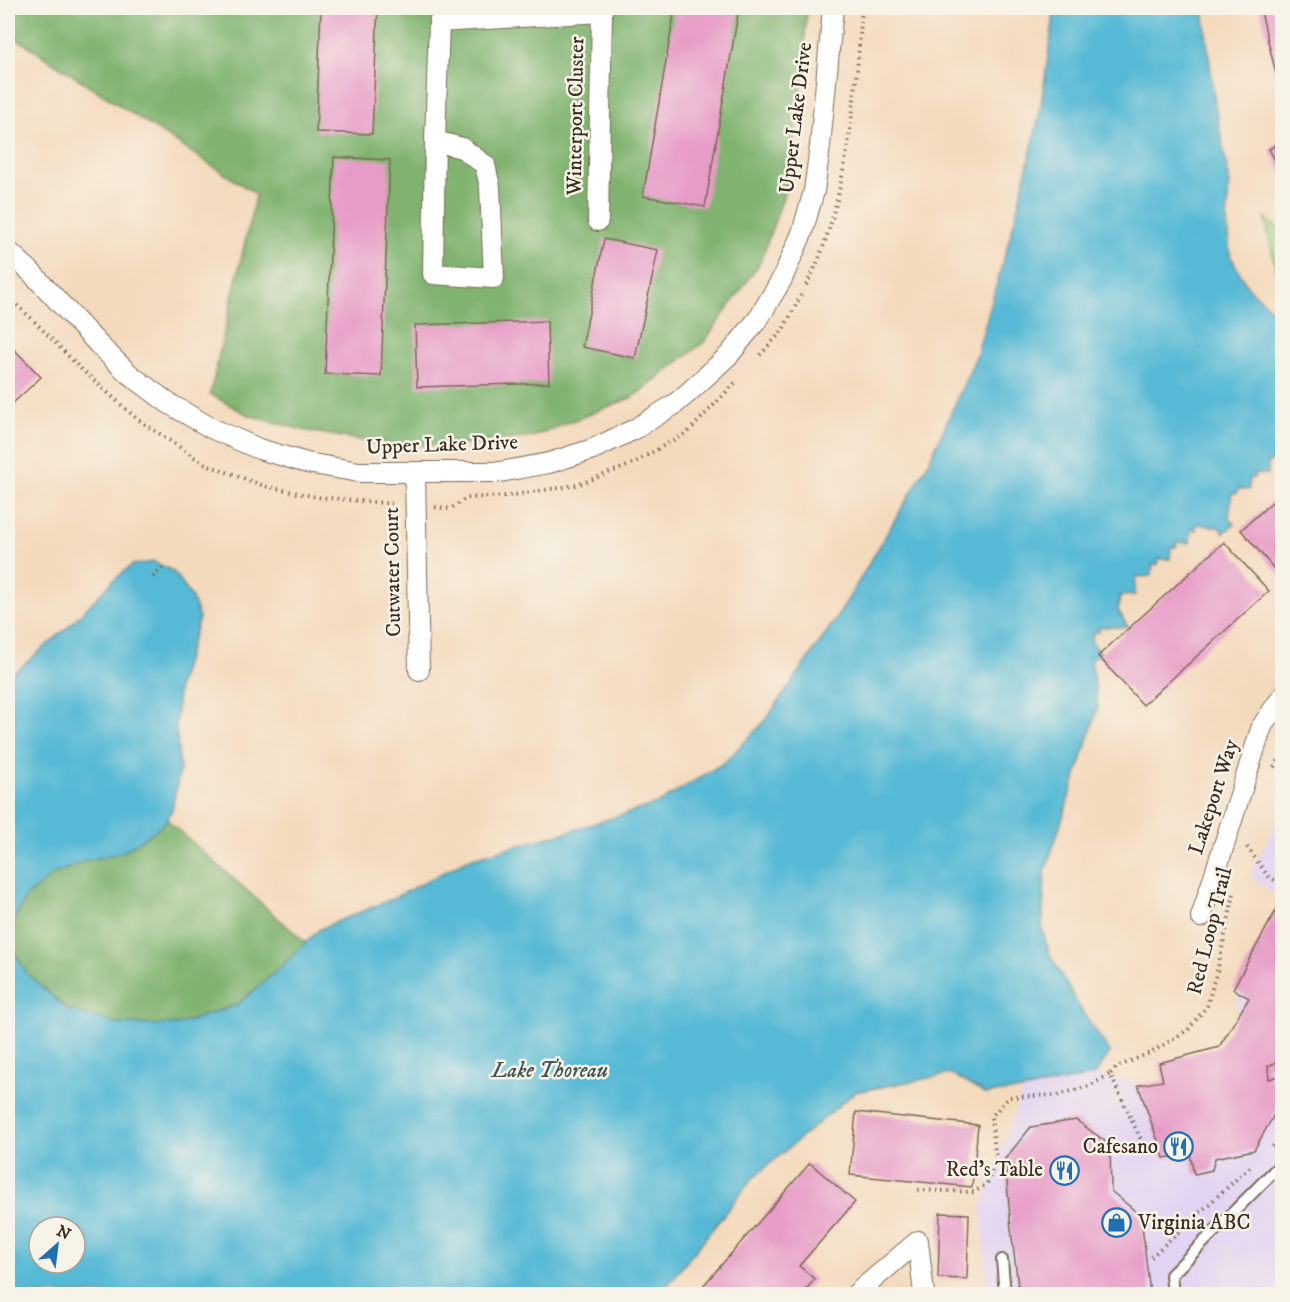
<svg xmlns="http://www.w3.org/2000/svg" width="1290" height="1302" font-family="'IM FELL DW Pica',serif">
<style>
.built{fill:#e3d3f2}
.green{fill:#a0d181;stroke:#6e7e50;stroke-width:1.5}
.forest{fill:#80b36f;stroke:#5e6e46;stroke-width:1.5}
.water{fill:#57b9d5;stroke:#49727a;stroke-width:1.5;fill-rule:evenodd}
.building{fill:#e79bc7}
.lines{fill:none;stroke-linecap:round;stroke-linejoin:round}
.service-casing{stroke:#7c6856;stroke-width:14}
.minor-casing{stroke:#7c6856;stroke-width:22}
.path{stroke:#7c6856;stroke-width:4;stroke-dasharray:1.5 4.5;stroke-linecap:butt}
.service{stroke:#fff;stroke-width:10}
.minor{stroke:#fff;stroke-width:20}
.labels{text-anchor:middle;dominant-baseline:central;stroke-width:5;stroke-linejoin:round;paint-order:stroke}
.street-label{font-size:21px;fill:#3b2a1e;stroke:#f7f3e8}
.poi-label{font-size:21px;fill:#3b2a1e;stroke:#f7f3e8;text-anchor:end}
.water-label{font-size:22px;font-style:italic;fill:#435555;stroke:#f7f3e8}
</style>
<rect width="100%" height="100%" fill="#f7f3e8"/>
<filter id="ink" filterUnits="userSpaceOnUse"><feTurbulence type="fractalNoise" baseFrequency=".0167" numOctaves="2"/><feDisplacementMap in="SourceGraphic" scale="12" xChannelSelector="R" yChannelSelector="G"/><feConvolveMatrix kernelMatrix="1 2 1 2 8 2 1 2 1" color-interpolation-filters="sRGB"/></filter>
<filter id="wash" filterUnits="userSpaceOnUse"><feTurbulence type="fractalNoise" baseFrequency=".008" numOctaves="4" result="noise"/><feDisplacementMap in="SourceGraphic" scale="24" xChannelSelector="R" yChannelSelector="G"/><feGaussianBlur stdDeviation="1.35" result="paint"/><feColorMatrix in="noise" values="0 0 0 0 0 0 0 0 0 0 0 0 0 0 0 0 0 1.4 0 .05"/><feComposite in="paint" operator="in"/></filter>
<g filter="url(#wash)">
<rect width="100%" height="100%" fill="#f4dabd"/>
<path class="built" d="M1282 810V900L1250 876Z
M1282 911V1294H988L981 1208 1023 1090 1095 1075 1153 1085 1215 1068 1240 1021 1237 998Z"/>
<path class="green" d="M1265 218 1282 231V299Z"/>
<path class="forest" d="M8 8H807L802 83 788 183 760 263 704 342 633 397 532 437 448 446 377 443 307 431 248 415 210 394 256 194 8 33Z
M167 820 306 943 278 970 237 1005 177 1025 117 1024 68 1010 27 974 12 947 13 924 24 899 52 875 85 861 123 852 155 831Z"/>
<path class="water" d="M1055 8H1203L1215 104 1229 178 1227 224 1230 255 1247 286 1273 311 1282 308V459L1273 458V462H1268V474H1254V478H1249V490L1238 489 1237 493H1232L1229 518 1234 524 1224 533 1219 527 1196 524V530L1191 529 1190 543 1177 542 1176 547H1171L1170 559H1159L1158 565 1153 564 1152 576 1136 577 1135 595 1120 596 1118 610 1128 627H1099V632H1094L1091 641 1100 652 1091 660 1098 708 1045 872 1042 928 1049 953 1080 1008 1110 1052 1095 1075 1023 1090 985 1094 951 1074 855 1092 752 1179 668 1285 663 1294H8V676L20 668 68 627 114 580 132 565 154 562 173 571 191 596 199 618 178 687 176 728 180 769 172 809 167 820 155 831 123 852 85 861 52 875 24 899 13 924 12 947 27 974 68 1010 117 1024 177 1025 237 1005 278 970 320 929 392 899 469 859 567 832 657 804 725 762 765 721 840 613 928 464 976 357 1014 223 1040 113ZM39 1227H75V1263H39Z"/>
<g id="blocks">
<path class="building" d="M321 8H378L372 134 316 132Z
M675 8H739L705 207 643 196Z
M1260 8H1282V90H1280Z
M1282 118V131L1277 121Z
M1282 141V173L1269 149Z
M334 157 390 160 381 376 325 374Z
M604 239 658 250 635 358 582 347Z
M547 321 549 383 417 387 415 325Z
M8 343 41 377 11 405 8 401Z
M1282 493V578L1241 530Z
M1224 542 1269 591 1143 705 1098 656Z
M1281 901 1282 902V1060L1268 1066 1269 1079 1282 1075V1101L1254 1150 1215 1158 1212 1170 1194 1174 1190 1154 1164 1158 1138 1085 1163 1081 1159 1063 1219 1047 1249 998 1233 989Z
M856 1112 978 1125 972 1187 850 1175Z
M1076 1120 1110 1145 1111 1191 1141 1216 1150 1294H1019L1011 1229 1005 1159 1031 1127Z
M810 1163 855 1202 799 1266 815 1279 802 1294H696Z
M940 1213 969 1214 967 1279 938 1278Z"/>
</g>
</g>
<g filter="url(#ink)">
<use href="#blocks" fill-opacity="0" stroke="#7c6856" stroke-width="1.5"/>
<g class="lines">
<defs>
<path id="service" d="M1002 1260 1005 1294
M1173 1294 1171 1275 1282 1163"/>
<path id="minor" d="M435 141 462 148 485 165 490 187 494 278 433 274 435 141 439 22 602 12 598 221
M8 251 30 271 100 346 128 373 168 403 211 428 259 449 307 463 359 472H500L549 463 593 449 635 429 675 404 689 392 729 355 758 319 782 279 802 233 814 191 820 146 833 8
M415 473 419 670
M1201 917 1262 726 1282 697
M856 1294 918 1241 924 1294"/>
</defs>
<use href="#service" class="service-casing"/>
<use href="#minor" class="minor-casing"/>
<path class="path" d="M806 285C811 276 816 266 820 256 849 177 856 91 862 8
M8 297 32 319 80 368 136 418 203 463 264 486 317 497 395 504
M760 355 783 330 801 295
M435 507 450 509 467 498 507 496 577 485 630 465 688 432 737 381
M153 577 163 567
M1274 767 1282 756
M1247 847 1268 876 1282 885
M1143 1144 1110 1074 1117 1067 1152 1052 1188 1030 1207 1006 1218 967 1234 894
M1272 1147 1275 1144 1282 1130
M918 1190 974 1192 987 1184 996 1159 991 1117 1009 1097 1058 1095 1089 1086 1110 1074
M1151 1257 1253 1164"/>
<use href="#service" class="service"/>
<use href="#minor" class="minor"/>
</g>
</g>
<defs>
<symbol id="restaurant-ring" viewBox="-11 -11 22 22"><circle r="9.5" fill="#f7f3e8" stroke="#1f6fb2" stroke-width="1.5"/><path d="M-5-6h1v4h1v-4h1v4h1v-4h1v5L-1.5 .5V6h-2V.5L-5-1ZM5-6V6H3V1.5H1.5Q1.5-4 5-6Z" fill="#1f6fb2"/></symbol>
<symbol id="shop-ring" viewBox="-11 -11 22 22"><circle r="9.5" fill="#f7f3e8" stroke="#1f6fb2" stroke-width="1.5"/><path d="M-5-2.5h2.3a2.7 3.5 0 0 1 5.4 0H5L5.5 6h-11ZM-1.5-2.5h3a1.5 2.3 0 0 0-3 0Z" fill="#1f6fb2"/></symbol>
</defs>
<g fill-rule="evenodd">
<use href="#restaurant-ring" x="1162" y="1130" width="33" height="33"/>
<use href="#restaurant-ring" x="1048" y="1154" width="33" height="33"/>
<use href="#shop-ring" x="1100" y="1206" width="33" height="33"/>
</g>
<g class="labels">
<g class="street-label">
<text transform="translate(576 116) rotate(-89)">Winterport Cluster</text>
<text transform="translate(796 118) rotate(-83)">Upper Lake Drive</text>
<text transform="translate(442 445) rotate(-2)">Upper Lake Drive</text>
<text transform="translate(393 572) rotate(-91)">Cutwater Court</text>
<text transform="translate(1214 797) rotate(-72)">Lakeport Way</text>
<text transform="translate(1210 931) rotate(-76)">Red Loop Trail</text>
</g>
<g class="poi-label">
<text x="1158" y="1147">Cafesano</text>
<text x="1043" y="1170">Red's Table</text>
<text x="1138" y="1223" text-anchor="start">Virginia ABC</text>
</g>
<g class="water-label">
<text x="550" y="1070">Lake Thoreau</text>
</g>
</g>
<rect width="1290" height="1302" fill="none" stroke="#f7f3e8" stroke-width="30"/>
<g transform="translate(57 1245) rotate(28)"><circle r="28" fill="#f7f3e8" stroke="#aca397" stroke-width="1.5"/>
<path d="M0-4.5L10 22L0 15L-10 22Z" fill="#1f6fb2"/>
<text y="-9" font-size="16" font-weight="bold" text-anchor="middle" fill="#3b2a1e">N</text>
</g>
</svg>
